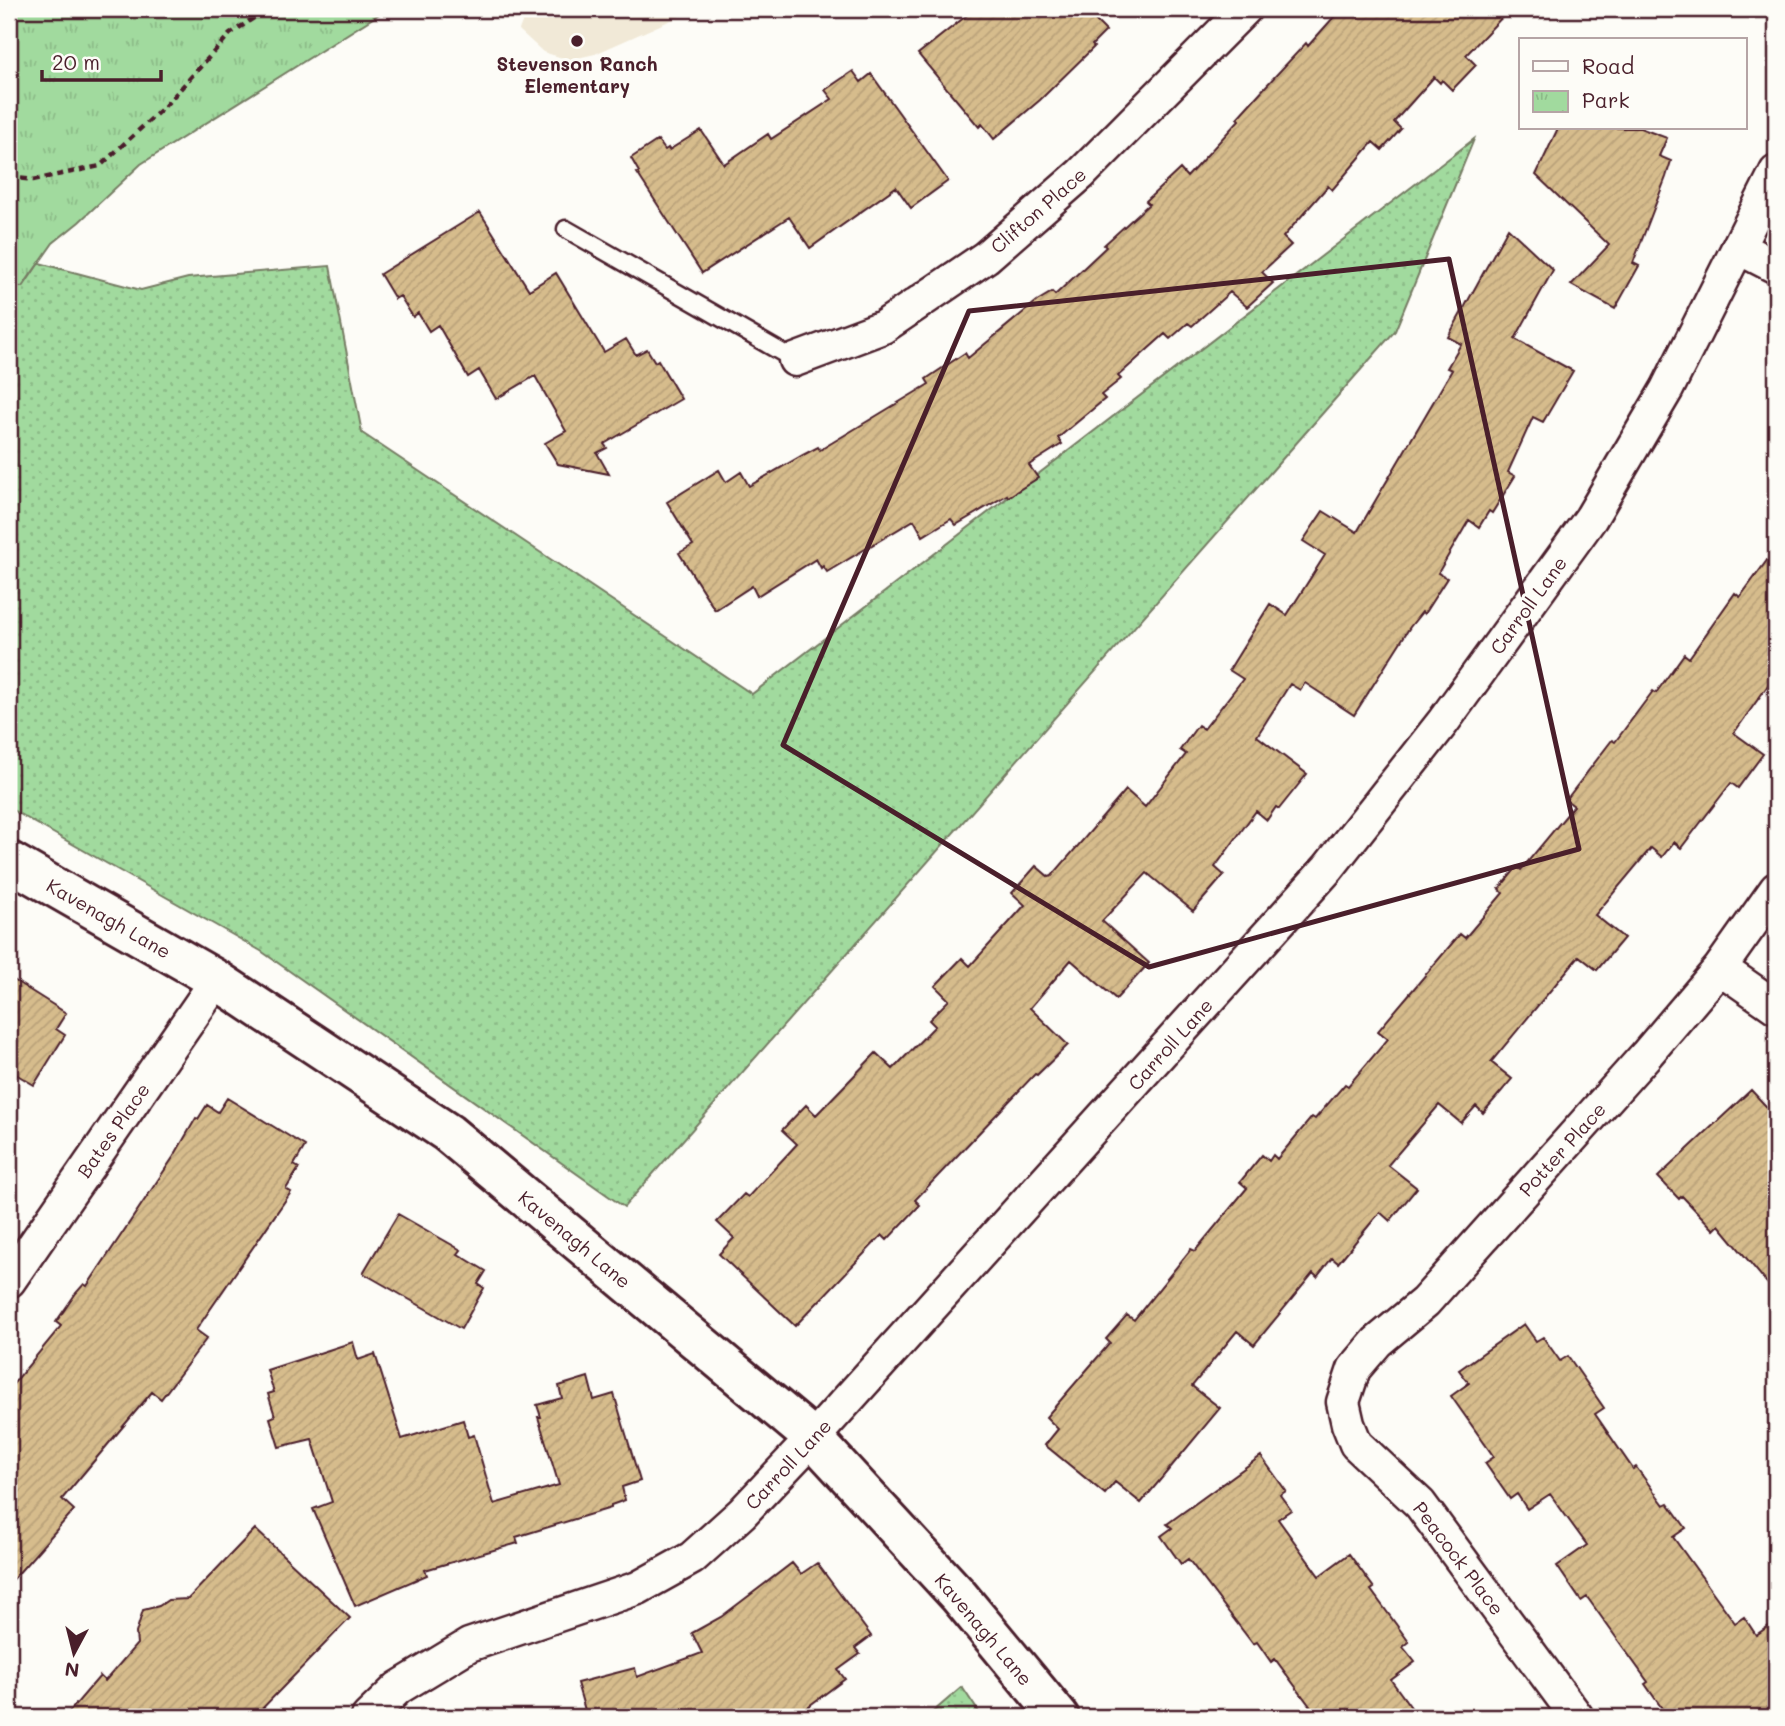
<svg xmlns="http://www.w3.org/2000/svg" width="1785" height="1726" font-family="Mali,sans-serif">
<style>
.built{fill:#f1e9d7}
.grass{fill:url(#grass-dots);stroke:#767c64;stroke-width:2}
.park{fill:url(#park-tufts);stroke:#767c64;stroke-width:2}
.building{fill:url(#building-hatch);stroke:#4a1f2b;stroke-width:2}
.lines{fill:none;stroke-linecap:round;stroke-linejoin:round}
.service-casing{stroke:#4a1f2b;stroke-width:21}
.minor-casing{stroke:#4a1f2b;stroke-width:37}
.secondary-casing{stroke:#4a1f2b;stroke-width:44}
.path{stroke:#4a1f2b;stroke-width:4.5;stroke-dasharray:7 5;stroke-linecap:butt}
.service{stroke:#fdfcf7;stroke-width:16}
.minor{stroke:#fdfcf7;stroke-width:32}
.secondary{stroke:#fdfcf7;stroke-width:38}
.marked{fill:none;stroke:#4a1f2b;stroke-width:5;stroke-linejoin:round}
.poi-dot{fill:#4a1f2b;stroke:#fdfcf7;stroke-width:2.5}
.labels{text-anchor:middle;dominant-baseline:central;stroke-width:6;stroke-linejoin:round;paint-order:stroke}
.poi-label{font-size:19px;font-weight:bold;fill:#4a1f2b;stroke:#fdfcf7}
.street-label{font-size:19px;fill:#4a1f2b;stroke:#fdfcf7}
</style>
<defs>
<pattern id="grass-dots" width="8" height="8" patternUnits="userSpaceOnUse" patternTransform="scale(1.75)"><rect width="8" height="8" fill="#a1da9e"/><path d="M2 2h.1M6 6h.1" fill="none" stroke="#8cbb88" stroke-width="1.8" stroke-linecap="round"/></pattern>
<pattern id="park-tufts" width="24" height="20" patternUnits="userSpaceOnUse" patternTransform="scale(1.75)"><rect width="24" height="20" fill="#a1da9e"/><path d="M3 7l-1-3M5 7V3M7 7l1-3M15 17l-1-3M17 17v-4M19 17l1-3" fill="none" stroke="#8cbb88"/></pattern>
<pattern id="building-hatch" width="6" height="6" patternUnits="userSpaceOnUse" patternTransform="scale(1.75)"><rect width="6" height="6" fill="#d6bc8c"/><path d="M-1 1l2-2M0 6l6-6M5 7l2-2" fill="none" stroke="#b9a179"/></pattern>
</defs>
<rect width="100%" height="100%" fill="#fdfcf7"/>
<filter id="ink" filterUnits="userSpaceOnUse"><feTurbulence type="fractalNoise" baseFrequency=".0143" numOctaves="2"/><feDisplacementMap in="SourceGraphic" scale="14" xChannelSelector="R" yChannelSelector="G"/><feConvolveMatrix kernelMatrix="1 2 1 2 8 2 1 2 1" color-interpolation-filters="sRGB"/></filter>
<g filter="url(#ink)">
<path class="built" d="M527 9H696L595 54 569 60 543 52 519 30Z"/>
<path class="grass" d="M1474 139 1395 331 624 1207 261 951 9 808V286L23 287 39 263 141 290 188 278 330 266 362 433 752 694Z
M962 1687 982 1717H927Z"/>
<path class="park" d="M9 9H387L141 164 79 222 53 243 22 287 9 286Z"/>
<path class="building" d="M975 9H1084L1106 31 1092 45 1094 47 1040 100 994 139 982 124 979 127 918 54Z
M1341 9H1510L1466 55 1476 65 1452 90 1442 80 1440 83 1434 77 1394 122 1401 129 1382 150 1373 142 1332 190 1328 186 1283 237 1291 245 1262 272 1273 283 1247 307 1230 292 1192 326 1188 323 1170 339 1165 334 1118 376 1121 379 1101 395 1105 399 1058 438 1062 444 1029 465 1038 478 1008 497 1007 495 956 525 951 519 923 536 914 520 827 572 823 566 821 568 816 559 757 596 752 586 715 610 679 553 693 545 667 502 719 470 726 482 741 472 749 486 803 455 818 447 820 450 929 384 926 379 965 353 968 358 1037 301 1052 292 1055 295 1106 247 1104 245 1149 204 1146 201 1180 169 1187 177 1239 120 1237 118 1266 86 1306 43 1308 46Z
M853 71 861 82 871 74 948 181 911 208 896 187 810 248 789 217 702 273 637 173 639 172 631 158 658 140 665 150 668 148 669 150 701 130 724 164 768 134 771 139 832 99 825 90Z
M1558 128H1640L1667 138 1659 156 1671 161 1666 177 1633 263 1639 266 1615 309 1571 285 1609 245 1536 175Z
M480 212 529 290 556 273 604 352 626 339 636 355 647 349 655 362 658 360 681 399 604 444 607 448 597 453 609 474 558 464 545 443 566 431 535 376 496 399 479 370 468 377 438 325 429 331 418 313 413 317 400 296 395 299 380 274Z
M1508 228 1553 270 1515 339 1573 371 1543 422 1533 417 1508 472 1515 476 1492 513 1489 511 1479 527 1469 520 1438 573 1447 578 1424 614 1422 612 1410 627 1354 715 1305 683 1300 690 1290 684 1257 736 1307 774 1279 809 1276 807 1267 820 1256 811 1215 867 1224 875 1193 911 1147 873 1102 921 1149 963 1116 999 1071 960 1030 1008 1068 1045 1037 1075 1035 1074 915 1200 920 1205 887 1240 882 1235 795 1326 719 1254 734 1238 717 1222 744 1194 748 1197 797 1144 782 1130 806 1105 816 1115 876 1053 893 1069 935 1026 929 1020 949 1000 935 986 962 958 970 966 1025 905 1012 893 1036 866 1049 877 1052 876 1126 790 1145 807 1186 754 1180 750 1198 725 1204 729 1243 679 1229 670 1270 604 1287 615 1325 555 1303 541 1323 511 1357 532 1452 370 1447 368 1461 344 1448 337Z
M1776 548V674L1734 733 1763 754 1738 788 1731 783 1681 848 1674 842 1662 857 1651 848 1595 915 1624 938 1597 970 1579 956 1491 1062 1512 1079 1483 1113 1476 1106 1461 1123 1439 1105 1388 1165 1417 1188 1390 1221 1380 1212 1338 1263 1332 1258 1317 1277 1313 1273 1254 1345 1237 1331 1192 1386 1220 1408 1141 1503 1115 1482 1105 1494 1045 1445 1058 1429 1046 1417 1110 1343 1106 1339 1127 1315 1134 1320 1191 1249 1195 1251 1247 1188 1240 1182 1262 1155 1269 1161 1273 1155 1277 1159 1312 1117 1315 1119 1345 1084 1348 1086 1388 1039 1378 1031 1460 934 1465 938 1503 893 1499 889 1517 867 1521 870 1574 806 1566 800 1612 740 1615 742 1653 691 1656 693 1684 654 1689 658 1735 593 1740 597Z
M9 977 66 1013 56 1029 65 1035 34 1085 9 1070Z
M1751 1090 1776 1117V1294L1719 1225 1714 1230 1682 1196 1679 1199 1658 1177Z
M227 1098 305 1146 294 1165 299 1168 286 1189 291 1192 196 1330 207 1338 161 1399 152 1392 62 1499 74 1510 9 1584V1389L61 1326 56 1322 76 1293 84 1284 87 1286 174 1156 196 1118 198 1119 207 1105 218 1112Z
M398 1214 461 1250 458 1254 486 1271 478 1284 484 1288 461 1329 363 1273Z
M1524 1324 1536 1341 1543 1337 1560 1361 1568 1356 1604 1408 1595 1414 1633 1469 1636 1467 1664 1505 1668 1503 1686 1528 1673 1537 1735 1623 1744 1617 1756 1635 1776 1621V1717H1668L1645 1684 1648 1682 1587 1597 1581 1601 1557 1566 1587 1545 1550 1494 1527 1509 1517 1494 1510 1499 1485 1463 1494 1457 1451 1396 1469 1383 1459 1370Z
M353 1342 358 1360 375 1354 402 1439 463 1420 468 1437 474 1435 494 1504 559 1485 538 1417H541L537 1405 562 1398 559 1386 588 1377 594 1400 614 1394 640 1481 622 1487 625 1500 611 1505V1508L516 1537 518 1543 425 1570 427 1575 355 1606 313 1509 332 1502 312 1439 279 1447 270 1418 275 1416 268 1394 274 1392 267 1370Z
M1261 1456 1286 1491 1280 1495 1291 1510 1278 1519 1319 1576 1349 1554 1374 1588 1371 1590 1409 1642 1403 1647 1415 1662 1391 1680 1418 1717H1318L1275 1659 1271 1662 1257 1642 1253 1644 1188 1559 1181 1564 1161 1536 1172 1528 1167 1524Z
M255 1529 350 1618 254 1717H65L100 1676 105 1681 137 1644 136 1633 143 1610 159 1606 168 1600 188 1599Z
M792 1563 801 1574 817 1563 871 1636 855 1648 860 1654 838 1670 845 1679 794 1717H587L577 1683 635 1668 637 1677 702 1653 692 1633 721 1617Z"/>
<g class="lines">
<defs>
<path id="service" d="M566 229 795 360"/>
<path id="minor" d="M1739 248 1776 267
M795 360 883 327 986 257 1081 174 1245 9
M1720 968 1776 1007
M9 1281 217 980
M368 1717 398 1688 469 1645 638 1588 692 1558 742 1513 813 1438 1328 868 1443 722 1591 518 1667 389 1776 172
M1577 1717 1420 1504 1356 1444 1348 1424 1343 1402 1354 1369 1377 1342 1425 1302 1646 1055 1720 968 1776 889"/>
<path id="secondary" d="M9 861 217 980 448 1133 813 1438 958 1595 1059 1717"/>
</defs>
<use href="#service" class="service-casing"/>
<use href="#minor" class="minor-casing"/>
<use href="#secondary" class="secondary-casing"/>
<path class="path" d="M9 177 33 180 100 166 163 108 230 34 267 9"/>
<use href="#service" class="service"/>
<use href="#minor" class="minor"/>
<use href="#secondary" class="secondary"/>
</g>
</g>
<path class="marked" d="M1449 259 1579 849 1149 967 783 745 969 311Z"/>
<circle class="poi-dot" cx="577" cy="41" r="7"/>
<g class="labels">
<g class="poi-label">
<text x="577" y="63">Stevenson Ranch<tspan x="577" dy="22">Elementary</tspan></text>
</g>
<g class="street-label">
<text transform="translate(1038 210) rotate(-41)">Clifton Place</text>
<text transform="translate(1528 605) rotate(-54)">Carroll Lane</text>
<text transform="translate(109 918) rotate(30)">Kavenagh Lane</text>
<text transform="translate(1170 1044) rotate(-48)">Carroll Lane</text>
<text transform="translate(113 1130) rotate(-55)">Bates Place</text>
<text transform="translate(1562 1149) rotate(-48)">Potter Place</text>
<text transform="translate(575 1239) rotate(40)">Kavenagh Lane</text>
<text transform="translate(788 1464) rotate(-47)">Carroll Lane</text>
<text transform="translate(1459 1558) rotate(53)">Peacock Place</text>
<text transform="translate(984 1629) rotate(50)">Kavenagh Lane</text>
</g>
</g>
<rect width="1785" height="1726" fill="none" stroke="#fdfcf7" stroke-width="35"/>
<rect x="18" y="18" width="1750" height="1691" fill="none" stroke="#4a1f2b" stroke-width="2.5" filter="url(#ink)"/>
<rect x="1519" y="38" width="228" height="91" fill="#fdfcf7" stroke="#b5a4a5" stroke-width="2"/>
<rect x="1533" y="61" width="35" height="10" fill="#fdfcf7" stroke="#b5a4a5" stroke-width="2"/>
<text x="1582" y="74" font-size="21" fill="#4a1f2b">Road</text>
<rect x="1533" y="91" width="35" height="21" fill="url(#park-tufts)" stroke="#b5a4a5" stroke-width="2"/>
<text x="1582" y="108" font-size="21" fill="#4a1f2b">Park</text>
<g transform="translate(74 1653) rotate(187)" stroke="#fdfcf7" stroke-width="5" paint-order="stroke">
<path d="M0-5L12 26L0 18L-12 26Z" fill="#4a1f2b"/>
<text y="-10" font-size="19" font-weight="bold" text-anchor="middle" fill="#4a1f2b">N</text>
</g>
<path d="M42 70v10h119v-10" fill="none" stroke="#4a1f2b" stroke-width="3.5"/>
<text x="52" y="70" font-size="21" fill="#4a1f2b" stroke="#fdfcf7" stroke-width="5" paint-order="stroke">20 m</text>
</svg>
